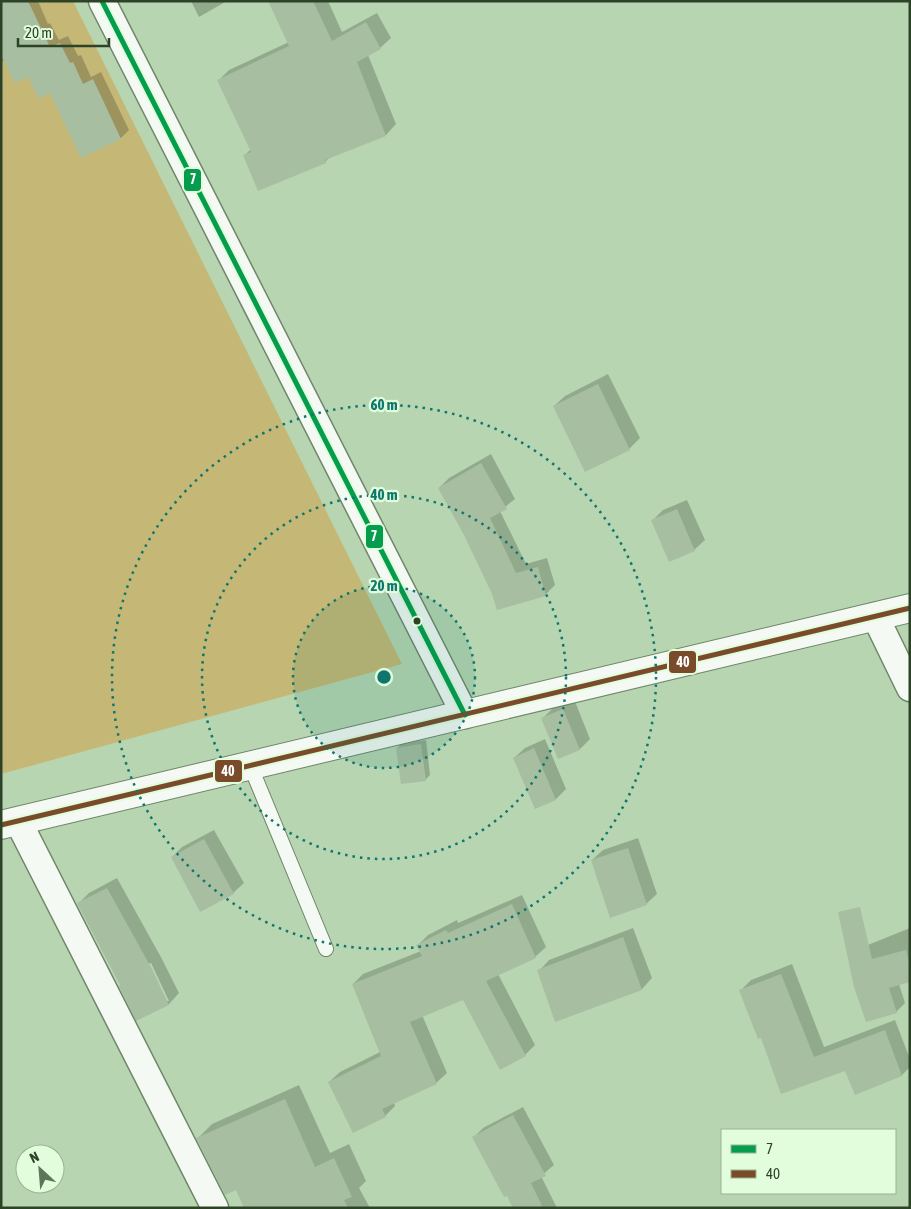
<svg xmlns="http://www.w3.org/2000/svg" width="911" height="1209" font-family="'Asap Condensed',sans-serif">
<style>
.green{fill:#c5b876}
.shadow{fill:#0003;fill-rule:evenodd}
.building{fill:#a7bea1}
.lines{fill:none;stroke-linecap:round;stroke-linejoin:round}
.lane-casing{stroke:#6f8669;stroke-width:16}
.street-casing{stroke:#6f8669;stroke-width:29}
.primary-casing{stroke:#6f8669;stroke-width:30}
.lane{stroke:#f4f9f3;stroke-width:14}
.street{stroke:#f4f9f3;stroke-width:26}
.primary{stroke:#f4f9f3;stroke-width:28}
.bus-1-casing{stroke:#e1fddb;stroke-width:9}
.bus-2-casing{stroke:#e1fddb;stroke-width:9}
.bus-1{stroke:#049c4d;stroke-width:5}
.bus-2{stroke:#7a4b2a;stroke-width:5}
.ring{fill:none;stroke:#0f766e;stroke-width:2.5;stroke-dasharray:2.5 5}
.bus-dot{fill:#2d4328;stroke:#e1fddb;stroke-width:2}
.centre{fill:#0f766e;stroke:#e1fddb;stroke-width:2.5}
.ring-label{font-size:15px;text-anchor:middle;font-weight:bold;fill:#0f766e;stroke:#e1fddb;stroke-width:4.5;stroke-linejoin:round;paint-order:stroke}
.line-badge{stroke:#e1fddb;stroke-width:2}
.badge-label{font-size:14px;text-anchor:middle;font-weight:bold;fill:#fff}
</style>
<rect width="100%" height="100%" fill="#b7d5b0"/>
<path class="green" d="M1 1H73L402 664 1 774Z"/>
<path class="shadow" d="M1 1H38L48 24 50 23 59 40 68 36 78 56 81 55 91 77 101 72 129 130 121 138 82 157 51 91 5 60 1 62Z
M191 1H227L199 17Z
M270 1H328L342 32 377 13 391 38 380 48 368 55 396 124 386 135 330 157 325 162 245 155 251 149 219 80 229 70 289 42Z
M608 374 640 438 629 449 586 470 554 406 565 396Z
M491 454 515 499 500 511 526 564 547 558 555 585 545 595 494 593 465 534 439 488 449 478Z
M687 500 705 540 694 550 653 520 663 510Z
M574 699 590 739 580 749 559 757 543 718 553 708Z
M545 739 566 789 556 799 535 808 514 758 525 748Z
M426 740 430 775 425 780 397 748 402 743Z
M214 830 244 883 233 893 172 857 182 847Z
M638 838 657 894 646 904 592 860 603 850Z
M117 878 162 959 179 993 169 1004 137 1019 121 985 78 904 89 893ZM151 963 169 1001H166L148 964Z
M522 895 546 947 535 957 498 974 535 1045 525 1055 464 999 422 1015 447 1073 436 1083 394 1102 395 1106 385 1116 329 1082 340 1072 380 1052 353 984 363 974 421 951 418 945 428 935 457 920 458 923Z
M633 928 652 978 642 989 556 1021 539 971 549 960Z
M910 928V981L899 984 905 1003 896 1012 858 949Z
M792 964 824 1047 895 1020 910 1059V1067L902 1075 855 1093 846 1069 781 1092 762 1036 741 990 751 980Z
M299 1085 330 1153 349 1144 366 1181 359 1188 370 1208H245L236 1189 198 1138 212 1124Z
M523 1107 554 1165 541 1176 557 1208H515L474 1137 483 1128Z"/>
<path class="building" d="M1 1H28L50 47 60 43 70 63 73 62 83 84 93 79 121 139 81 158 50 93 39 99 28 77 15 83 1 55Z
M268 1H313L332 41 366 22 381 49 357 62 386 136 325 160 326 163 258 191 243 155 251 152 217 80 289 46Z
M598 384 630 450 585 472 553 406Z
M481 463 507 509 490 518 516 573 538 567 546 596 497 610 492 594 464 535 438 488Z
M677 509 695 551 669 562 651 520Z
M563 709 580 750 558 759 541 718Z
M421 744 426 781 401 784 396 748Z
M534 748 556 800 535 809 513 758Z
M204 839 234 894 200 912 171 857Z
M628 848 647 905 610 918 591 860Z
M107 888 152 969 169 1005 136 1021 119 986 120 985 77 903Z
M512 904 536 958 486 981 526 1056 500 1070 463 1000 410 1022 437 1084 382 1109 386 1117 353 1133 328 1082 381 1056 352 984 422 956 416 945 446 930 448 933Z
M860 907 872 959 906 950 910 965V982L889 988 897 1013 866 1022 854 987 838 912Z
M623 937 642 990 555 1022 537 970Z
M781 974 814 1057 885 1030 902 1076 855 1095 845 1071 781 1094 761 1038 758 1039 739 990Z
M285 1099 315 1167 334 1158 352 1197 344 1200 348 1208H244L236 1190 225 1195 196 1138Z
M513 1115 546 1176 531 1183 543 1208H513L507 1196 504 1197 472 1137Z"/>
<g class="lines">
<defs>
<path id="lane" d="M250 765 326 949"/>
<path id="street" d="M102 1 465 715
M875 616 910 688
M18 821 215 1208"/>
<path id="primary" d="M1 825 910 608"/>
</defs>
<use href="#lane" class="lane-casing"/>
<use href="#street" class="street-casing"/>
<use href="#primary" class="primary-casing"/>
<use href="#lane" class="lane"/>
<use href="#street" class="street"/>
<use href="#primary" class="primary"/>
<defs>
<path id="bus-1" d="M102 1 465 715"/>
<path id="bus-2" d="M1 825 910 608"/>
</defs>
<use href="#bus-1" class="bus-1-casing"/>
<use href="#bus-2" class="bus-2-casing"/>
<use href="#bus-1" class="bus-1"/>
<use href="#bus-2" class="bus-2"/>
</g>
<circle cx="384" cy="677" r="91" fill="#0f766e" fill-opacity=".12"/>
<g class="ring">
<circle cx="384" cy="677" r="91"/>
<circle cx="384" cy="677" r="182"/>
<circle cx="384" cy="677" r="272"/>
</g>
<circle class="bus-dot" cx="417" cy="621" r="4.5"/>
<circle cx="384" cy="677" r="8" class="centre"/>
<g class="ring-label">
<text x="384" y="410">60 m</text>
<text x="384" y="500">40 m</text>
<text x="384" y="591">20 m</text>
</g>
<g class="line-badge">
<rect x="183" y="168" width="19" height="24" rx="5" fill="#049c4d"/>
<rect x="365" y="524" width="19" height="25" rx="5" fill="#049c4d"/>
<rect x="668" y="650" width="29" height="24" rx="5" fill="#7a4b2a"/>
<rect x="214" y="759" width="29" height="24" rx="5" fill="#7a4b2a"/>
</g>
<g class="badge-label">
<text x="193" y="184">7</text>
<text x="374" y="541">7</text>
<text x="683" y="667">40</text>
<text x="228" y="776">40</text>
</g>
<rect width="911" height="1209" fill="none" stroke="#2d4328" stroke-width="5"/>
<rect x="721" y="1129" width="175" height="65" fill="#e1fddb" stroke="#99b393"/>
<rect x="731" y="1145" width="25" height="8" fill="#049c4d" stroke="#99b393"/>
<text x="766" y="1154" font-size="15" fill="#2d4328">7</text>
<rect x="731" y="1170" width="25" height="8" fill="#7a4b2a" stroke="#99b393"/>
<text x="766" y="1179" font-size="15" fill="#2d4328">40</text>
<g transform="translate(40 1169) rotate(334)"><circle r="24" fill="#e1fddb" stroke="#99b393"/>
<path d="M0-4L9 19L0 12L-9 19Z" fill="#5d7658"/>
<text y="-8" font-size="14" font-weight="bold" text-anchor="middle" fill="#2d4328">N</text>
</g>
<path d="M18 38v8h91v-8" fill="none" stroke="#2d4328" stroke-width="2.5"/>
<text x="25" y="38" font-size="15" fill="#2d4328" stroke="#e1fddb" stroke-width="4" paint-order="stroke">20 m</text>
</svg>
